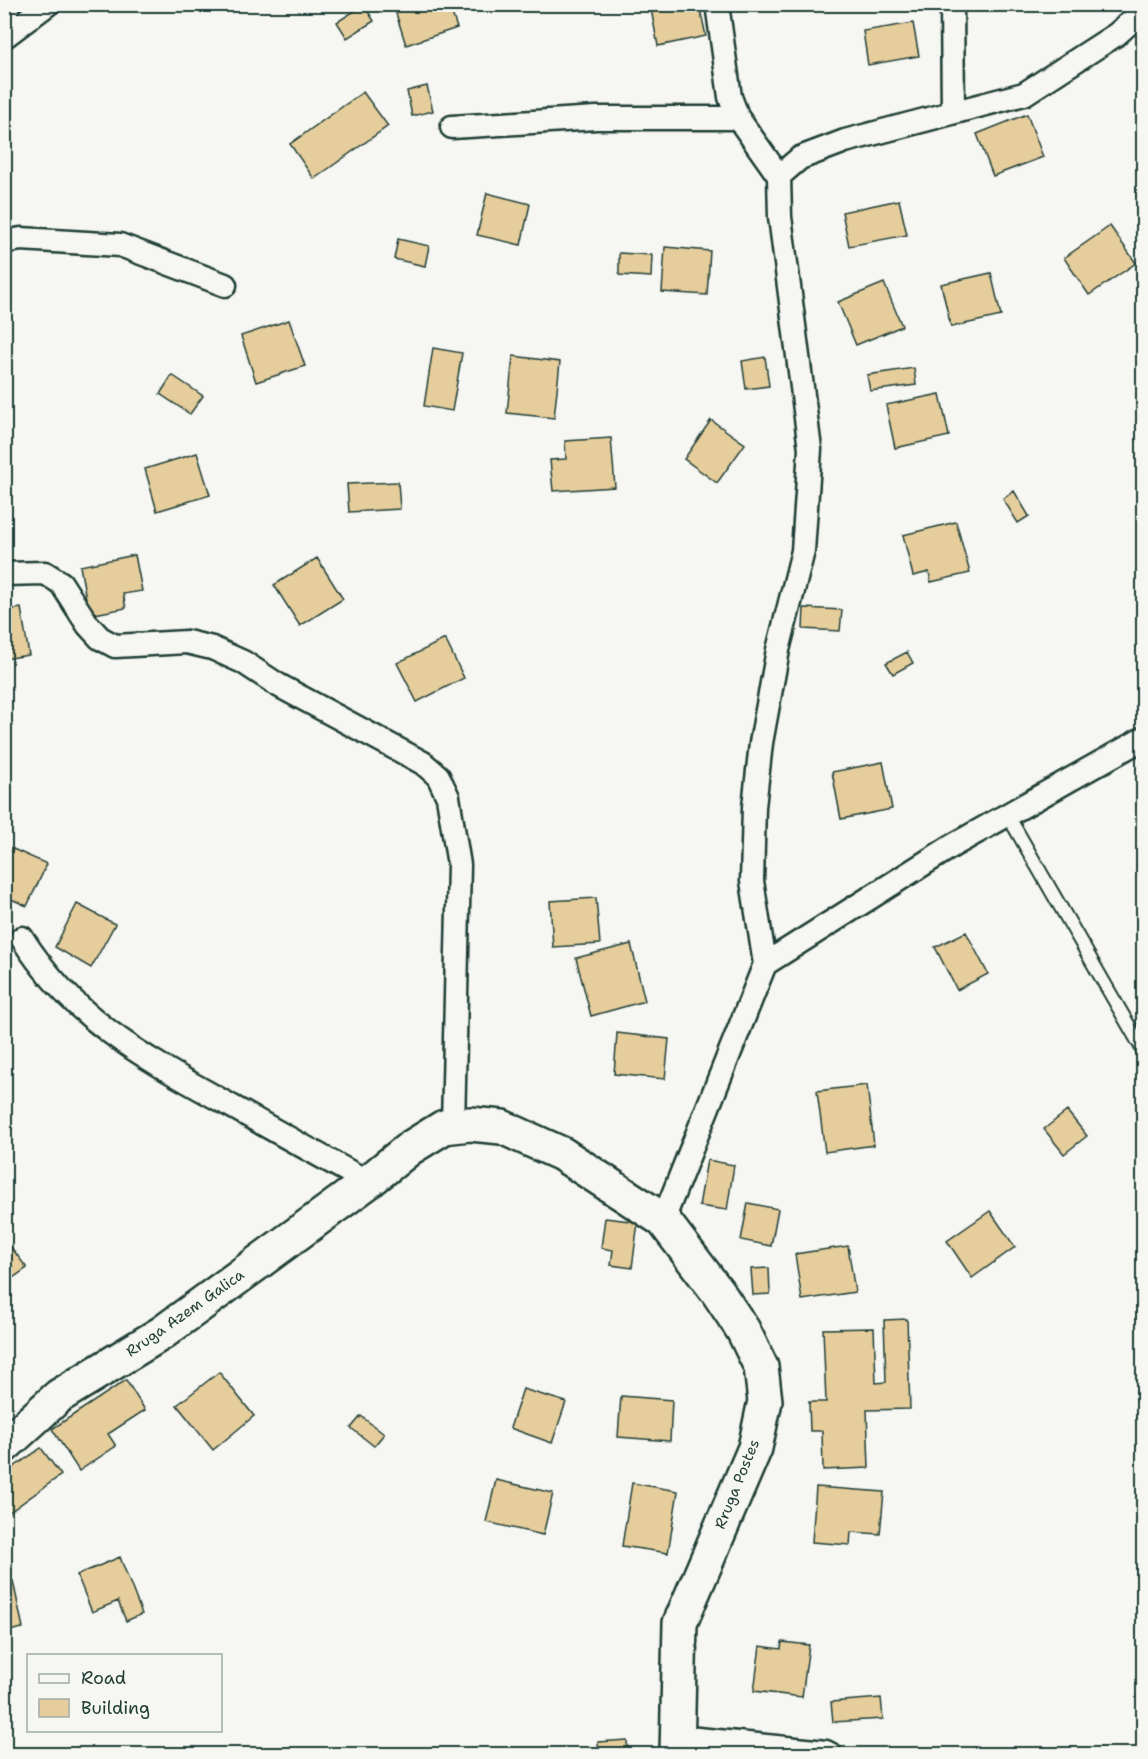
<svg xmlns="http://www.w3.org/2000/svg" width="1148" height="1759" font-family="'Shantell Sans',sans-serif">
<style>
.building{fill:#e6cd9c;stroke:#1f3d34;stroke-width:1.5}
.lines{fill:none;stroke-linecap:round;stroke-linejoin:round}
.lane-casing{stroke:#1f3d34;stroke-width:16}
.street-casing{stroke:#1f3d34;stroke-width:27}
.secondary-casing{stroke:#1f3d34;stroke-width:38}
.lane{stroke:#f6f6f2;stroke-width:12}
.street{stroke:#f6f6f2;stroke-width:22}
.secondary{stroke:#f6f6f2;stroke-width:33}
.labels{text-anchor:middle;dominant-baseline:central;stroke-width:5;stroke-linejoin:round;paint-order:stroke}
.street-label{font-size:15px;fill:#1f3d34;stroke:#f6f6f2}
</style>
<rect width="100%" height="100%" fill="#f6f6f2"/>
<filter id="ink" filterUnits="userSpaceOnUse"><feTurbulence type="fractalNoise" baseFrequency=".0167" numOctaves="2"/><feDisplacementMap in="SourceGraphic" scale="12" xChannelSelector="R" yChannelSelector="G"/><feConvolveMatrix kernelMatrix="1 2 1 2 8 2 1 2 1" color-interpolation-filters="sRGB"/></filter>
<g filter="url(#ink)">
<path class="building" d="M393 4H449L457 28 406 45Z
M650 4H699L706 36 658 46Z
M364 5 374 21 347 38 337 22Z
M913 23 919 56 868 65 863 31Z
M427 86 433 111 412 116 407 91Z
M363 92 388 126 314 179 290 144Z
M1027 114 1043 157 993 176 977 134Z
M487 193 530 204 521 245 477 235Z
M899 200 907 235 849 246 842 212Z
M1110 226 1136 263 1089 295 1064 258Z
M398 239 429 246 425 266 394 259Z
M665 247 710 251 707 295 662 292Z
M619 253 652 255 651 277 619 275Z
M991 273 1001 316 951 327 941 284Z
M884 283 902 326 856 345 838 302Z
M289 320 305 366 256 382 241 336Z
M433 348 462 353 452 411 424 406Z
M513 356 560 362 554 418 507 413Z
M765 357 769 386 746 389 742 361Z
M914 368 916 385 870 391 867 375Z
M172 375 203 396 190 414 160 394Z
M940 394 949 436 895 448 886 405Z
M711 420 745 444 717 483 684 459Z
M611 438 615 487 553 491 550 460 566 459 565 441Z
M197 453 210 495 157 511 145 469Z
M398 482 400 509 349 512 347 484Z
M1014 491 1029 516 1018 523 1003 499Z
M956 522 970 573 931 582 929 572 913 576 903 535Z
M135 555 142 591 123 594 126 608 89 615 80 566Z
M317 558 343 599 300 626 274 585Z
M21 608 29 655 4 659V611Z
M804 608 842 610 840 631 803 629Z
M445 639 464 678 417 702 397 663Z
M907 652 913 663 893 674 886 663Z
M883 762 892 809 841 819 832 772Z
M4 845 47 864 27 906 4 896Z
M596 898 600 944 553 947 550 901Z
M77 904 115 924 91 968 55 947Z
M966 932 988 974 957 990 935 947Z
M631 944 645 1001 591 1016 576 958Z
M617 1033 669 1039 665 1079 614 1074Z
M867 1085 874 1145 825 1152 817 1091Z
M1067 1111 1087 1136 1064 1154 1044 1129Z
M707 1160 734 1165 727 1210 699 1206Z
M748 1203 778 1209 771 1246 741 1240Z
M990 1211 1015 1247 972 1278 947 1241Z
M605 1218 638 1222 632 1268 611 1265 613 1250 601 1248Z
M4 1238 27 1268 4 1284Z
M848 1246 855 1292 802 1300 795 1254Z
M769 1268 770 1294 753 1295 751 1269Z
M907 1319 910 1409 867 1410 869 1468 823 1470 822 1431H810L809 1402H826L823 1329 874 1328 876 1383 886 1382 884 1320Z
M219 1372 254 1416 213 1450 177 1405Z
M126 1380 145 1410 108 1434 116 1446 79 1471 52 1429Z
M523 1389 566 1402 552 1443 510 1428Z
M621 1396 672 1400 670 1441 618 1437Z
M361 1416 384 1434 374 1446 351 1428Z
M41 1448 61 1475 4 1516V1474Z
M496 1480 553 1493 543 1535 486 1522Z
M632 1483 678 1491 668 1553 622 1546Z
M816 1487 884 1492 880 1534 851 1532 850 1545 812 1542Z
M120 1557 142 1614 126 1621 118 1601 92 1612 77 1575Z
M13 1581 23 1628 4 1632V1583Z
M782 1642 809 1645 802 1697 754 1691 760 1646 781 1649Z
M881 1698 883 1719 833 1722 831 1702Z
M627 1740 628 1754H599L598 1742Z"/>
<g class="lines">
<defs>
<path id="lane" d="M1007 814 1144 1052"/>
<path id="street" d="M717 4 730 97 738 118 779 176
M952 4 953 111
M4 18 8 4
M4 37 48 4
M452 127 596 118H738
M4 242 21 239 120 245 225 285
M4 574 45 573 61 583 88 625 100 638 115 646 187 642 212 648 243 662 278 685 423 763 438 776 448 797 459 865 453 1126
M22 938C74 1020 143 1057 224 1102 272 1129 320 1156 368 1182
M765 964 952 846 1144 738
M663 1220 765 964 752 881 754 807 761 743 778 650 803 551 810 449 780 217 779 176 800 158 845 141 1024 94 1117 34 1144 10
M678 1737 826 1752 830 1754"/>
<path id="secondary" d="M4 1446 59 1396 162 1333 368 1182 410 1148 444 1127 470 1124 502 1127 562 1154 663 1220 717 1291 743 1330 761 1367 765 1401 755 1448 680 1623 677 1754"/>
</defs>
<use href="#lane" class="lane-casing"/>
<use href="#street" class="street-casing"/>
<use href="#secondary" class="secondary-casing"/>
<use href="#lane" class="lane"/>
<use href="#street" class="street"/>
<use href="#secondary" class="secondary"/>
</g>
</g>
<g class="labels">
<g class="street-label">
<text transform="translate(185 1313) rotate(-35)">Rruga Azem Galica</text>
<text transform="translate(737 1484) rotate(-68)">Rruga Postes</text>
</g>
</g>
<rect width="1148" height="1759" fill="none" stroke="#f6f6f2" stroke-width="24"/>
<rect x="12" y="12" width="1124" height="1735" fill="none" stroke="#1f3d34" stroke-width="2" filter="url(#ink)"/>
<rect x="27" y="1654" width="195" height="78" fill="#f6f6f2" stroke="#a0aca6" stroke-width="1.5"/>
<rect x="39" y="1674" width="30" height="9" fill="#f6f6f2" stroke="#a0aca6" stroke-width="1.5"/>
<text x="81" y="1684" font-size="18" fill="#1f3d34">Road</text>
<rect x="39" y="1699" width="30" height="18" fill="#e6cd9c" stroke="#a0aca6" stroke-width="1.5"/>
<text x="81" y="1714" font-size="18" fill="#1f3d34">Building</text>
</svg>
